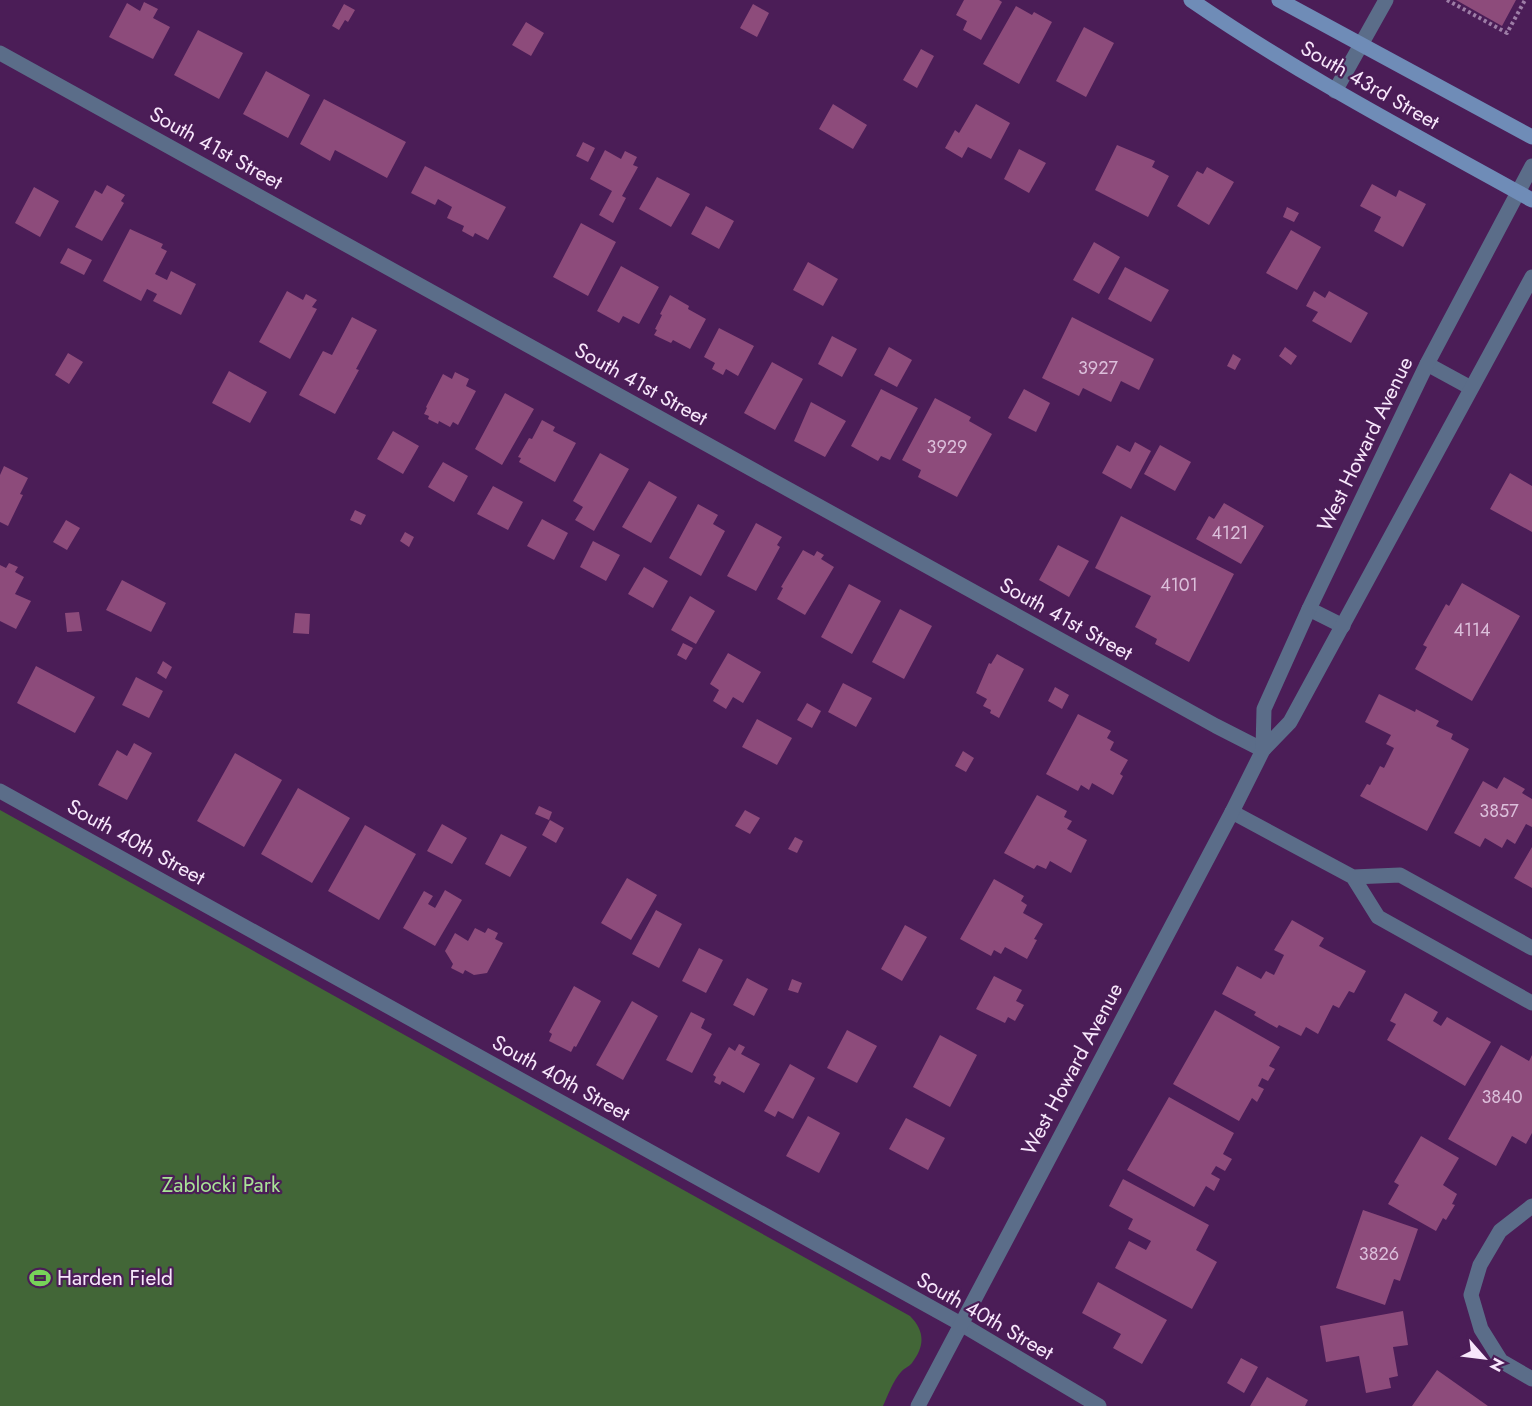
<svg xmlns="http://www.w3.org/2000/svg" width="1532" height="1406" font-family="Jost,sans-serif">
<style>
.green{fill:#426637}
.building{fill:#8d4b7b}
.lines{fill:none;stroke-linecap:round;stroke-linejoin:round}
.path{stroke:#9d7da6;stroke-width:4;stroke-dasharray:3 3;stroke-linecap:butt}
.service{stroke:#5b6d89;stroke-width:15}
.minor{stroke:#5b6d89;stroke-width:15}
.tertiary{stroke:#5b6d89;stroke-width:15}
.secondary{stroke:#6f8cb7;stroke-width:15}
.labels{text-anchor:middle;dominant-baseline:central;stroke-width:4.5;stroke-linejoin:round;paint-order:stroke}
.number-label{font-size:18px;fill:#dcbfdb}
.street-label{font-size:21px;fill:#f7e6fb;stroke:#4b1d57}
.park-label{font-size:21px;fill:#a8e397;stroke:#4b1d57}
.poi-label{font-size:21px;fill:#f7e6fb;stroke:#4b1d57;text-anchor:start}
</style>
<rect width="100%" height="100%" fill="#4b1d57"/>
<path class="green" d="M0 810 910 1316C925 1331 925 1346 912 1363 909 1367 904 1368 901 1372 893 1381 888 1395 883 1406H0Z"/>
<path class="building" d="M964 0H999L1002 2 981 40 963 30 967 21 956 15Z
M1456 0H1516L1502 26Z
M144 2 158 9 153 18 170 27 153 59 109 37 127 3 140 11Z
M344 4 355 10 348 22 345 20 339 30 332 26Z
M753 4 769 13 757 37 740 28Z
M1016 6 1032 15 1034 12 1052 22 1019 84 983 64Z
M526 22 544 33 531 56 512 45Z
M1084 27 1114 43 1086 97 1056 81Z
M198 30 243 53 219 99 174 75Z
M921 49 934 56 917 88 903 80Z
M266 71 310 95 288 138 243 114Z
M324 99 406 142 387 178 335 150 330 161 300 144Z
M833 104 867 125 853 149 819 129Z
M976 104 1010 123 991 159 968 147 962 158 945 148 955 130 959 133Z
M583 142 595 148 588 162 576 156Z
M1117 145 1155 161 1152 167 1169 176 1148 217 1095 190Z
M1019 149 1046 163 1029 193 1004 179Z
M605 150 621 159 625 151 637 157 633 165 638 167 622 196 626 198 613 223 599 215 612 191 590 179Z
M425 166 506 207 488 240 475 233 473 237 462 231 464 226 447 218 452 207 438 199 435 205 411 193Z
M1207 167 1234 182 1209 225 1177 206 1197 171 1203 174Z
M657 177 690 194 671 227 639 209Z
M1372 184 1396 197 1399 190 1426 204 1403 247 1374 231 1381 217 1360 206Z
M107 185 125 195 121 201 124 203 102 241 75 227 95 190 102 194Z
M34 187 59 201 40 237 15 223Z
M706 206 734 221 719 249 691 234Z
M1287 207 1299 213 1294 222 1283 217Z
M581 223 616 242 588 296 553 277Z
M130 229 163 244 161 248 167 251 155 274 167 280 171 271 196 284 181 315 153 301 157 294 147 289 141 301 103 281Z
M1291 230 1321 247 1297 290 1266 273Z
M1094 242 1120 257 1099 294 1073 280Z
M68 248 92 260 84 275 60 263Z
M808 262 838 279 823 306 793 290Z
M621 266 659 287 639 324 623 316 619 323 597 311Z
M1125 267 1169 290 1151 322 1108 299Z
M287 291 303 300 306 294 317 300 312 307 317 309 290 359 259 342Z
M1314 291 1325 298 1329 291 1368 313 1351 343 1312 321 1318 312 1306 306Z
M670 295 689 306 688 309 706 319 690 349 673 340 671 343 654 335 657 330 655 329 662 315 660 314Z
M352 317 377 330 356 369 359 370 335 414 299 395 323 351 332 355Z
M1072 317 1154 359 1139 390 1121 381 1111 402 1083 388 1079 396 1042 378Z
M719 328 754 346 738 376 726 369 723 375 712 369 715 363 704 357Z
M832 336 857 349 842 377 818 364Z
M889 347 912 360 897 387 874 375Z
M1285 347 1297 356 1291 365 1279 356Z
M68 353 83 362 69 384 55 375Z
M1233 354 1241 359 1235 370 1227 366Z
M772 362 803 379 775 430 744 413Z
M229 371 267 392 250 423 212 403Z
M455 372 469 379 466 386 476 391 458 425 453 422 450 427 439 421 438 424 428 419 429 416 424 414 427 408 426 407 443 374 452 379Z
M881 389 918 408 890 460 881 456 878 461 851 446Z
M1024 389 1050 403 1036 432 1008 418Z
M505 393 534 409 502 465 475 449Z
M935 398 971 417 969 421 992 434 957 497 918 477 921 470 902 460Z
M811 402 846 421 825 457 794 441Z
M542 420 555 427 553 431 576 443 555 482 519 462 521 458 518 457 529 438 532 439Z
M393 431 419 446 403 474 377 459Z
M1135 442 1151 451 1131 489 1102 473 1117 445 1130 452Z
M1160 445 1191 462 1175 491 1144 474Z
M600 453 629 469 594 531 575 520 583 507 573 501Z
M443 462 468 476 454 502 428 487Z
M4 466 28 478 20 494 23 495 8 526 0 522V475Z
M1510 473 1532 486V532L1490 509Z
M649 481 677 497 651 543 622 527Z
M493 486 523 502 508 530 477 514Z
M1224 503 1264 526 1241 564 1196 539 1209 516 1214 519Z
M698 504 718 515 713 524 725 531 701 576 669 558Z
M355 510 366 515 361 525 350 520Z
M1121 516 1234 574 1189 662 1155 644 1157 639 1135 627 1151 596 1095 568Z
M542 519 568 533 554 560 527 546Z
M66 520 80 528 67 550 53 542Z
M756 523 782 537 777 545 780 547 756 591 727 576Z
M405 532 414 537 409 547 400 541Z
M593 541 620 555 606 581 580 567Z
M1058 545 1089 561 1069 597 1039 580Z
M803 550 814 556 817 551 824 555 821 559 834 567 805 615 777 599 783 588 781 587Z
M9 563 18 567 15 572 24 577 15 594 31 601 16 629 0 621V565L6 568Z
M644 567 668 581 653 608 628 594Z
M122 580 166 603 151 632 106 610Z
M1462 583 1520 616 1472 701 1415 669 1427 647 1423 645 1446 604 1449 606Z
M849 584 881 601 852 654 821 637Z
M690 596 715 611 696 644 671 630Z
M900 609 932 626 904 679 872 662Z
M79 612 82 631 67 632 65 613Z
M295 613 310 614 309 634 293 633Z
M683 643 693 648 686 660 677 655Z
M728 653 761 672 743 703 733 697 726 709 713 701 719 690 710 684Z
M997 654 1024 669 999 718 990 713 991 710 983 706 987 699 976 693 989 663 991 664Z
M163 661 172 667 166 679 157 673Z
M36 666 95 697 75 733 17 703Z
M136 677 163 691 149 718 122 705Z
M843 683 872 698 856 727 828 712Z
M1055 687 1069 695 1062 709 1048 701Z
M1379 694 1415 712 1416 709 1439 721 1436 726 1453 734 1451 739 1469 749 1427 831 1360 796 1367 784 1370 785 1380 766 1384 768 1394 748 1386 744 1391 735 1365 722Z
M807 703 821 711 812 728 797 720Z
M1078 714 1111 731 1107 738 1114 742 1110 750 1128 760 1120 774 1123 776 1113 795 1092 783 1089 790 1081 785 1078 791 1046 774Z
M757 719 792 738 777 765 742 747Z
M134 743 152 753 127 800 98 785 117 750 127 756Z
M963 751 974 758 966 772 955 766Z
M235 753 282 780 244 847 197 821Z
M1504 777 1525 789 1522 793 1532 799V827L1526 824 1515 844 1507 839 1502 848 1485 838 1480 847 1454 833 1483 781 1497 789Z
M298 788 350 818 312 883 261 854Z
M1037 795 1067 811 1064 817 1072 821 1067 829 1087 840 1071 873 1050 861 1046 869 1037 865 1034 869 1004 853Z
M539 806 552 812 549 820 535 814Z
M745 810 760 818 750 834 735 826Z
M550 820 564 828 556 843 542 835Z
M442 824 467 838 452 864 427 851Z
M365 825 416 854 379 920 328 891Z
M501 834 527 847 510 877 485 864Z
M795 837 803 841 797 853 788 849Z
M1532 847V888L1514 878Z
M627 878 657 895 631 940 601 923Z
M994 879 1024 896 1021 901 1027 905 1023 913 1043 924 1034 939 1037 940 1027 959 1005 947 1001 954 994 950 991 956 960 939Z
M445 890 462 900 435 946 403 928 424 891 433 896 428 904 435 908Z
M656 910 682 924 659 968 632 954Z
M1292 920 1324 938 1319 946 1366 971 1354 993 1349 991 1339 1008 1333 1005 1318 1034 1306 1027 1301 1036 1279 1025 1277 1028 1254 1015 1256 1012 1222 994 1237 966 1261 979 1266 971 1274 975 1284 955 1274 950Z
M905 925 927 937 902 981 881 969Z
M475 928 485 933 488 928 498 933 495 939 503 943 487 973 474 975 465 970 463 974 451 968 453 964 445 951 455 933 468 941Z
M699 948 723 960 706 993 682 981Z
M994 976 1022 990 1016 1001 1024 1005 1015 1021 1008 1017 1005 1023 976 1009Z
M747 978 768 989 754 1016 733 1005Z
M792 979 802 983 798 993 788 990Z
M574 986 601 1001 576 1047 574 1046 571 1052 549 1041 552 1034 549 1032Z
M1405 993 1438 1012 1433 1021 1441 1026 1447 1017 1491 1042 1465 1086 1387 1040 1396 1024 1390 1021Z
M632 1001 658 1016 623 1080 596 1065Z
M1215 1010 1280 1047 1269 1066 1275 1069 1268 1081 1262 1078 1258 1086 1264 1089 1257 1102 1252 1098 1239 1121 1173 1084Z
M691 1012 705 1019 701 1028 712 1034 692 1073 666 1060Z
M847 1030 877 1046 857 1083 827 1068Z
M940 1035 977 1055 950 1107 913 1087Z
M739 1044 745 1047 741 1054 760 1064 744 1093 722 1081 720 1085 714 1082 716 1077 713 1075 729 1047 735 1051Z
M1501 1045 1529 1061 1532 1055V1133L1526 1144 1512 1136 1496 1166 1448 1139Z
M790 1064 815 1078 793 1119 778 1111 775 1117 764 1111Z
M1169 1097 1234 1133 1223 1154 1232 1159 1225 1171 1216 1166 1211 1174 1220 1179 1214 1191 1206 1186 1194 1207 1127 1170Z
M808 1116 840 1133 819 1173 786 1156Z
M906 1118 945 1138 928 1170 889 1149Z
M1421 1136 1459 1158 1443 1185 1457 1194 1452 1204 1455 1205 1446 1220 1443 1218 1436 1231 1388 1204 1399 1185 1394 1182Z
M1123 1179 1209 1225 1196 1250 1217 1262 1192 1309 1115 1268 1129 1241 1146 1250 1151 1241 1128 1229 1133 1219 1109 1206Z
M1363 1210 1418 1229 1400 1281 1394 1279 1385 1305 1336 1288Z
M1098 1282 1167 1320 1142 1364 1113 1348 1121 1334 1082 1313Z
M1403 1311 1408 1345 1393 1347 1398 1376 1389 1378 1391 1388 1366 1393 1359 1356 1326 1362 1320 1326Z
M1241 1358 1258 1367 1244 1393 1227 1383Z
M1437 1370 1488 1406H1412Z
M1267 1377 1308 1400 1305 1406H1250Z"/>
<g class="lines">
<path class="path" d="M1447 0 1507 33 1525 0"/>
<path class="service" d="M1335 91 1386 0
M1427 364 1471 388
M1309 609 1343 626"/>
<path class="minor" d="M0 53 1216 726 1263 750
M0 791 961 1324 1099 1406
M1232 812 1353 877 1378 917 1532 1003
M1353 877 1400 875 1532 948
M1532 1206 1500 1231 1480 1265 1471 1295 1481 1329 1501 1361 1532 1379"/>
<path class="tertiary" d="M1263 750 1264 709 1309 609 1427 364 1532 166
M918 1406 1232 812 1263 750 1290 722 1532 277"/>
<path class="secondary" d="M1191 0C1300 75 1417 136 1532 200
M1279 0 1532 137"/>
</g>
<defs>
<symbol id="stadium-bare" viewBox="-9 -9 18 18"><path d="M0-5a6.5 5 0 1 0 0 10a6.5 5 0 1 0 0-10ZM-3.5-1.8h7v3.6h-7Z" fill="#77d259" stroke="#4b1d57" stroke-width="2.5" paint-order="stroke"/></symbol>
</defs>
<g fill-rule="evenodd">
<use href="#stadium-bare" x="25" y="1263" width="30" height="30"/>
</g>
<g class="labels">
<g class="number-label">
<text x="1098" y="368">3927</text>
<text x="947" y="447">3929</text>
<text x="1230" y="533">4121</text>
<text x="1179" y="585">4101</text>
<text x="1472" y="630">4114</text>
<text x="1499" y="811">3857</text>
<text x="1502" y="1097">3840</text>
<text x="1379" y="1254">3826</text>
</g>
<g class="street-label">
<text transform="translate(1370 85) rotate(30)">South 43rd Street</text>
<text transform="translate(216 148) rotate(29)">South 41st Street</text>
<text transform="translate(641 384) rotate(29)">South 41st Street</text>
<text transform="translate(1365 444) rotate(-64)">West Howard Avenue</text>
<text transform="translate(1066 619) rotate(29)">South 41st Street</text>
<text transform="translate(136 842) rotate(29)">South 40th Street</text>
<text transform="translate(1072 1069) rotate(-62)">West Howard Avenue</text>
<text transform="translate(561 1078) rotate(29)">South 40th Street</text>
<text transform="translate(985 1316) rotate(30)">South 40th Street</text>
</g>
<g class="park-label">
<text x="221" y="1185">Zablocki Park</text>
</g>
<g class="poi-label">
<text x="57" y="1278">Harden Field</text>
</g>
</g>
<g transform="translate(1484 1358) rotate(118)" stroke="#4b1d57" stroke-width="4.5" paint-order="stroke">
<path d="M0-4.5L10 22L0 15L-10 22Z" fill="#f7e6fb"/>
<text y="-9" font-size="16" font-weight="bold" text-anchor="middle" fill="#f7e6fb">N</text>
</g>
</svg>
